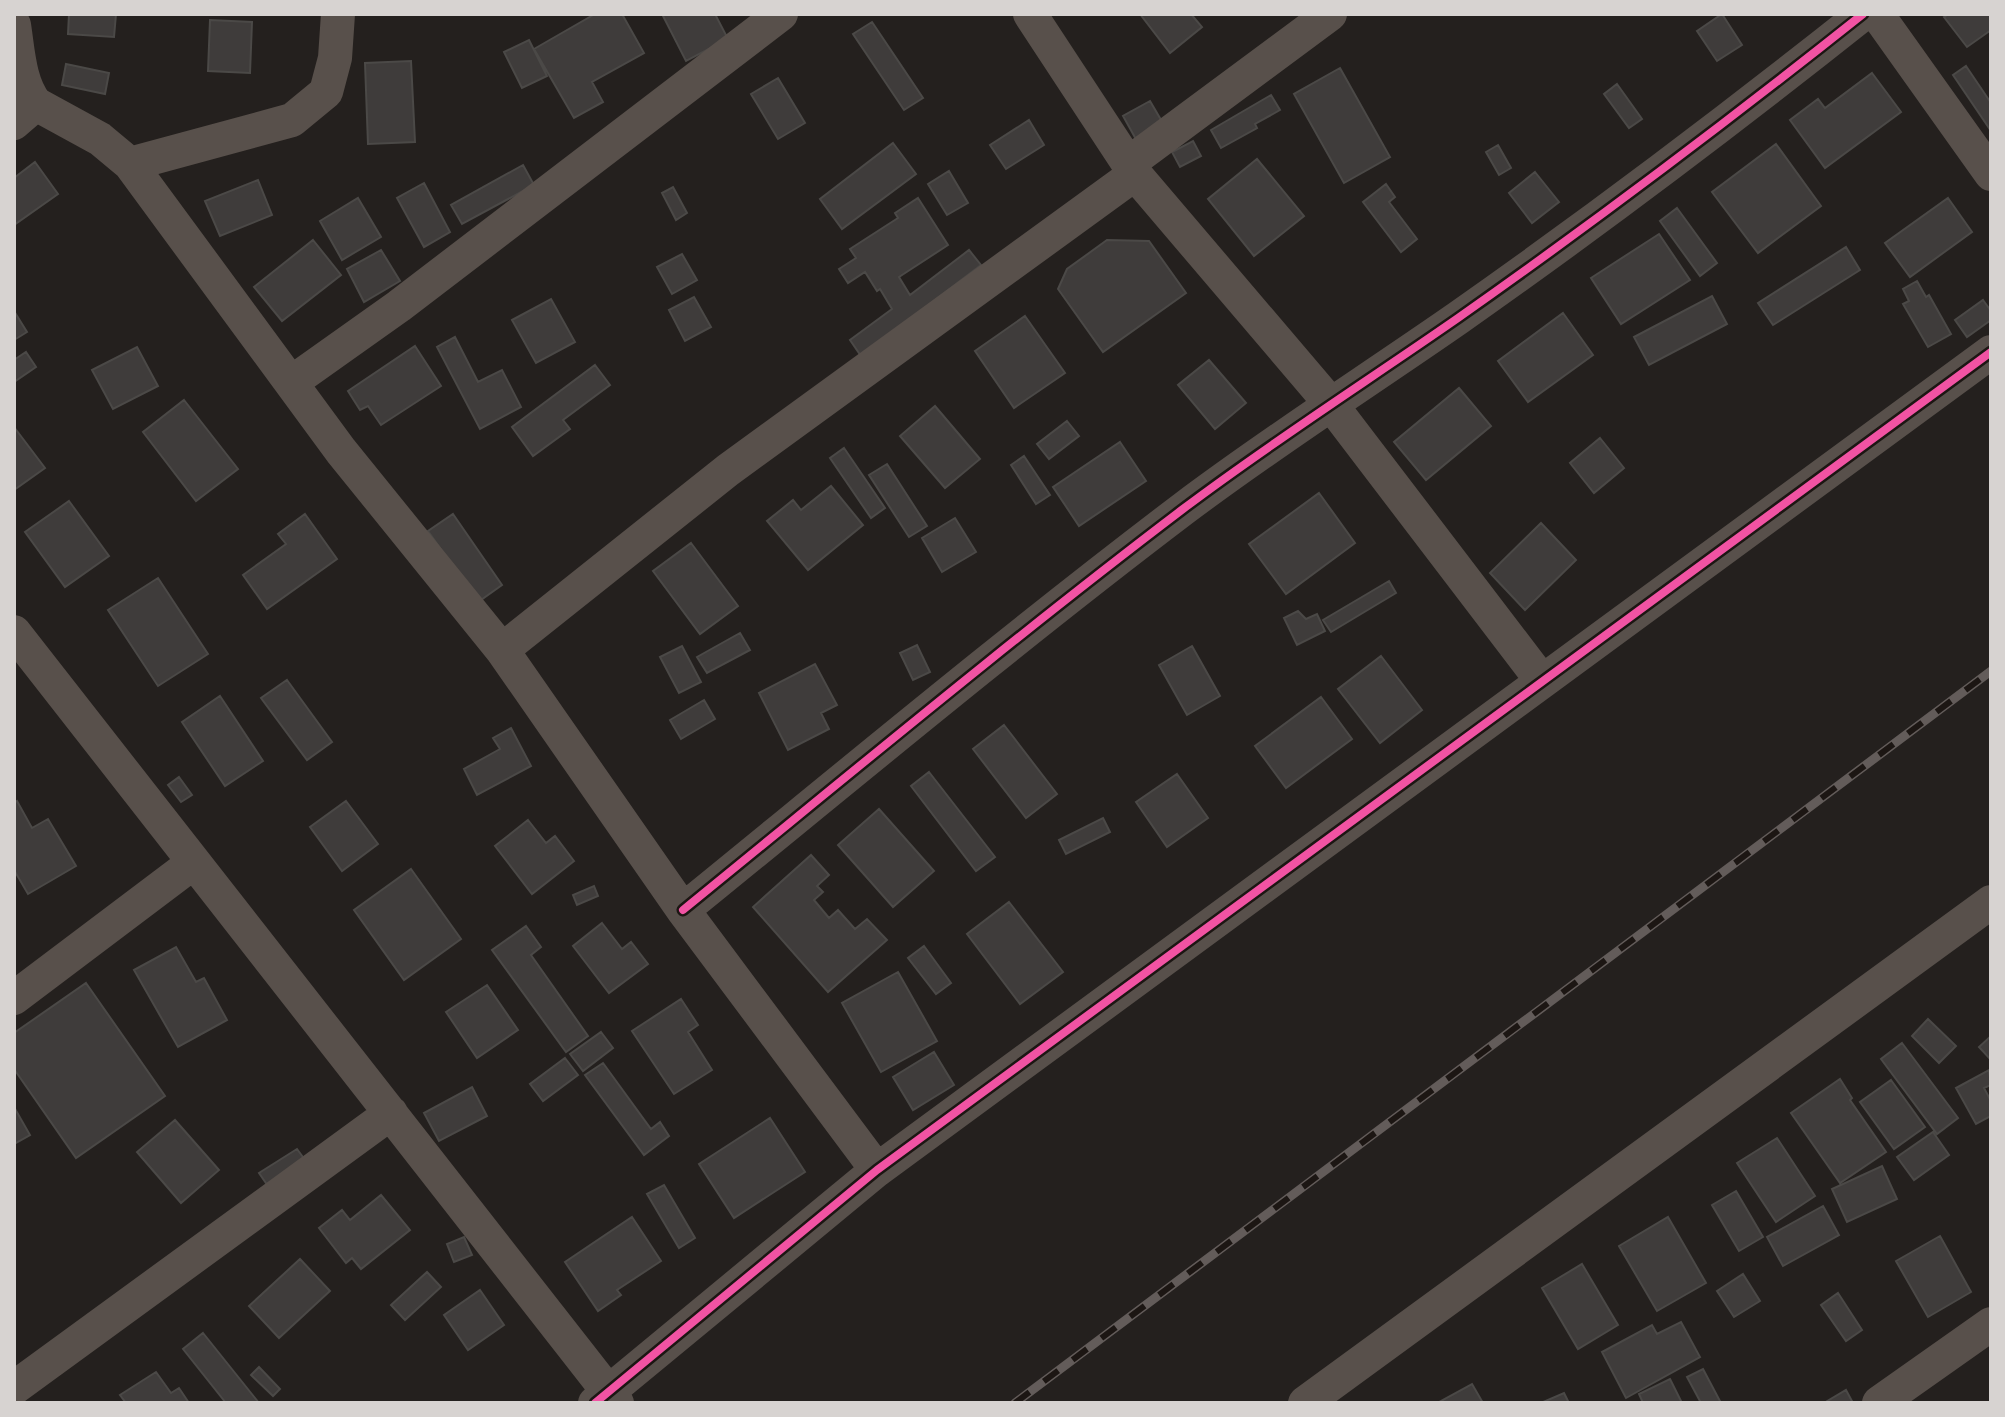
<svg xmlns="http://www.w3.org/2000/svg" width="2005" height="1417" font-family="Mulish,sans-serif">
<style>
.building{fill:#3f3c3b;stroke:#4b4947;stroke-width:2}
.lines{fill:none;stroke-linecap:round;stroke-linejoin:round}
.minor{stroke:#58504b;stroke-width:34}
.rail-casing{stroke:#635c5a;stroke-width:9}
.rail{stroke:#1c1613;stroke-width:6;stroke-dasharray:18;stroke-linecap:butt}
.cycleway-casing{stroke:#1c1613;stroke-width:13}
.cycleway{stroke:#f153a3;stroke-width:8}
</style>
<rect width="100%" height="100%" fill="#24201e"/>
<path class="building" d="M69 14H116L114 37 68 34Z
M595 14H622L644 53 592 82 603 102 574 118 534 49Z
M662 14H715L728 39 686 61Z
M1140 14H1191L1202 27 1170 53Z
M1722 14 1742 45 1717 61 1697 31Z
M1949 14H1991V30L1967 47 1944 17Z
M210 20 252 22 250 73 208 71Z
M872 22 923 98 904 110 853 34Z
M529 40 547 76 522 88 504 52Z
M411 61 415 142 368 144 365 63Z
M66 64 109 73 105 94 62 85Z
M1966 66 1991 103V131L1953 75Z
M1340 68 1390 157 1344 183 1294 94Z
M1872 73 1901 112 1825 168 1790 120 1818 99 1825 108Z
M778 78 805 123 778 139 751 94Z
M1617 84 1642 119 1629 128 1604 94Z
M1271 95 1280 110 1255 124 1257 128 1221 148 1211 130Z
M1150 101 1164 125 1137 141 1123 116Z
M1029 120 1044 145 1006 169 990 145Z
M1193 141 1201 156 1180 167 1172 152Z
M893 143 916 174 842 229 820 199Z
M1776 144 1821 206 1758 253 1712 192Z
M1498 145 1511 168 1499 175 1486 152Z
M1257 159 1304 216 1254 256 1208 199Z
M35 162 58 194 14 225V178Z
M523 165 534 185 462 224 451 205Z
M949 171 968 203 947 215 928 184Z
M1535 172 1559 202 1532 223 1509 193Z
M258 180 272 215 220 236 205 201Z
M424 183 450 232 424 247 397 198Z
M1386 184 1395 197 1389 202 1417 239 1401 252 1363 202Z
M673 187 687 213 676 220 662 193Z
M358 198 381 237 342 260 320 221Z
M918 198 948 245 899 277 910 295 969 250 981 265 861 356 850 340 892 309 880 289 877 291 865 272 848 283 839 269 856 258 850 249 898 218 895 213Z
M1948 198 1972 232 1910 277 1885 243Z
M1677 208 1717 263 1700 276 1660 221Z
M1659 234 1690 280 1621 324 1591 278Z
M313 240 341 275 282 321 254 287Z
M1107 240 1149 241 1186 293 1103 352 1058 289 1067 269Z
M1846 247 1860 270 1773 325 1758 303Z
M381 250 400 281 364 302 347 269Z
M682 254 697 280 672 294 657 267Z
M1917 281 1926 297 1929 295 1951 334 1928 347 1903 304 1909 301 1903 289Z
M1712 296 1727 324 1649 365 1634 337Z
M694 297 711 327 685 341 669 310Z
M551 299 575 342 536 363 512 320Z
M1983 300 1991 311V320L1967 337 1955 320Z
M14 311 27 332 14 340Z
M1563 313 1593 355 1528 402 1498 361Z
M1025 316 1065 373 1014 408 975 351Z
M455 337 478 382 502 370 521 407 480 429 437 347Z
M415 346 441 386 381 425 368 406 360 410 348 391Z
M137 347 158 386 113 409 92 370Z
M26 352 36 367 14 382V360Z
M1209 360 1246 403 1215 429 1178 385Z
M595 365 610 385 563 420 570 429 533 456 512 427Z
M1459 388 1491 426 1426 480 1394 442Z
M184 400 238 469 196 501 143 432Z
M935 406 980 459 945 488 900 436Z
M1067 421 1079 436 1049 459 1037 444Z
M14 427 45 468 14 490Z
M1600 438 1624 468 1594 493 1570 463Z
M1120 442 1146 481 1079 526 1053 487Z
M844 448 885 508 871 518 830 458Z
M1024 456 1050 495 1036 504 1011 465Z
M887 464 927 526 909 537 869 475Z
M831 486 863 525 808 570 767 521 793 500 801 510Z
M1319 493 1355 543 1286 594 1249 544Z
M69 501 109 556 65 587 25 532Z
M305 514 337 559 267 609 243 575 286 544 278 534Z
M453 514 502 585 478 602 428 531Z
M955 518 976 552 942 572 922 538Z
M1541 523 1576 560 1525 610 1490 573Z
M691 543 738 606 700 634 653 571Z
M158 578 208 654 158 686 108 610Z
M1389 581 1396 593 1331 632 1323 620Z
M1298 611 1306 619 1317 614 1325 631 1297 645 1284 618Z
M740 633 750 650 707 673 697 657Z
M917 645 930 672 913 680 900 653Z
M682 646 701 682 679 693 660 657Z
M1192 646 1220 696 1187 715 1159 665Z
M1381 656 1422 710 1380 743 1338 689Z
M815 664 837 705 821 713 829 729 788 750 759 693Z
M287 680 332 742 307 760 261 698Z
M220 696 263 761 225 786 182 722Z
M1321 697 1352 739 1286 788 1255 746Z
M704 700 715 719 681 739 670 720Z
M1004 725 1057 794 1026 818 973 749Z
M511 728 531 766 477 795 464 769 500 749 493 738Z
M929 772 995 857 976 871 911 786Z
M1177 774 1208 818 1167 847 1136 802Z
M179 777 192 795 181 802 168 785Z
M17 801 32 828 48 819 76 866 28 894 14 870V803Z
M346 801 378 844 342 871 310 827Z
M879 809 934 871 893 907 838 845Z
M1103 818 1110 832 1066 854 1059 840Z
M528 820 546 843 555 836 574 861 532 894 495 846Z
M811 855 829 875 817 886 823 892 814 900 829 918 838 910 855 929 867 919 887 940 828 992 753 907Z
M411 869 461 939 404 980 354 910Z
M594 886 598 896 577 905 573 895Z
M1009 902 1063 972 1020 1004 967 934Z
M602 923 622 949 631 942 648 964 609 993 573 946Z
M526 926 541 947 531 955 588 1036 566 1052 492 950Z
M924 946 951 983 936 994 908 958Z
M176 947 196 982 204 978 227 1020 178 1047 134 970Z
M898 972 937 1041 881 1072 842 1003Z
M86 983 165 1096 76 1158 14 1069V1033Z
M487 985 518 1030 477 1058 446 1012Z
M681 999 698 1025 688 1032 712 1070 674 1094 632 1031Z
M1928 1019 1956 1046 1939 1063 1912 1036Z
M601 1032 613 1048 583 1071 570 1054Z
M1991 1036V1060L1979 1047Z
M1902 1043 1958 1118 1937 1134 1881 1059Z
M934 1052 954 1085 913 1110 893 1077Z
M565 1058 578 1075 543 1101 530 1084Z
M603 1063 651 1129 660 1122 669 1136 644 1155 585 1075Z
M1989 1070 1991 1085 1984 1088 1991 1101V1116L1976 1124 1956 1088Z
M1840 1079 1852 1098 1850 1100 1886 1152 1840 1183 1791 1113Z
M1891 1080 1925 1127 1894 1149 1860 1102Z
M472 1087 487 1116 439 1141 424 1113Z
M14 1107 30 1135 14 1144Z
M770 1118 805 1172 734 1218 699 1164Z
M175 1120 219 1170 181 1203 137 1152Z
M1933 1132 1949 1155 1914 1180 1897 1157Z
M1777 1138 1815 1196 1776 1222 1737 1163Z
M297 1149 308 1164 270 1189 259 1173Z
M1882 1166 1897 1199 1847 1222 1832 1189Z
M664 1185 695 1238 679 1248 647 1194Z
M1736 1191 1763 1237 1739 1251 1712 1205Z
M381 1195 410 1230 361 1269 352 1258 346 1263 319 1228 342 1210 350 1220Z
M1823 1206 1839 1235 1783 1266 1767 1237Z
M632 1217 661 1261 617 1290 621 1295 598 1311 565 1262Z
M1668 1217 1706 1283 1657 1311 1619 1246Z
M1940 1236 1971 1292 1928 1317 1896 1261Z
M464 1237 472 1255 454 1262 447 1244Z
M300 1259 330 1291 279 1338 249 1306Z
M1582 1264 1618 1325 1578 1349 1542 1288Z
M427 1272 441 1287 405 1320 391 1305Z
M1743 1274 1760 1301 1734 1317 1717 1291Z
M480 1290 504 1325 468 1350 444 1315Z
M1838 1293 1862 1330 1846 1341 1821 1305Z
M1681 1322 1700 1357 1626 1398 1602 1352 1652 1325 1657 1334Z
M203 1333 259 1403H226L183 1349Z
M259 1367 280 1389 273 1396 251 1375Z
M1703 1369 1721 1403H1701L1687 1377Z
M156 1372 171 1393 179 1388 189 1403H126L120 1395Z
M1670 1379 1682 1403H1643L1639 1394Z
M1472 1384 1483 1403H1439V1402Z
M1846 1390 1853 1403H1824Z
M1564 1393 1569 1403H1541Z"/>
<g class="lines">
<path class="minor" d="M1030 14 1135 174 1330 403 1542 681
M1877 14 1991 174
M14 25C18 50 19 83 36 104L100 139 130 164 341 451 502 650 683 910 877 1170
M14 123 36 104
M1129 163 1330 14
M130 164 292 120 326 92 335 58 338 14
M292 382 399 306 781 14
M14 632 617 1403
M502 650 728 470 1135 174
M683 910C849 775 1013 638 1183 509 1273 441 1366 382 1458 318 1596 221 1731 119 1863 14
M14 998 193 863
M14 1388 391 1113
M595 1403 877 1170 1991 352
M1305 1403 1991 902
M1879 1403 1991 1324"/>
<defs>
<path id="rail" d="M1015 1403 1991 671"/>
</defs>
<use href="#rail" class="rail-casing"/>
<use href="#rail" class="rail"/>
<defs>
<path id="cycleway" d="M683 910C849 775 1013 638 1183 509 1273 441 1366 382 1458 318 1596 221 1731 119 1863 14
M595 1403 877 1170 1991 352"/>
</defs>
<use href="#cycleway" class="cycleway-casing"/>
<use href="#cycleway" class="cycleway"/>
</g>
<rect width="2005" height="1417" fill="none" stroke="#d7d3d1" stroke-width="32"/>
</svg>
